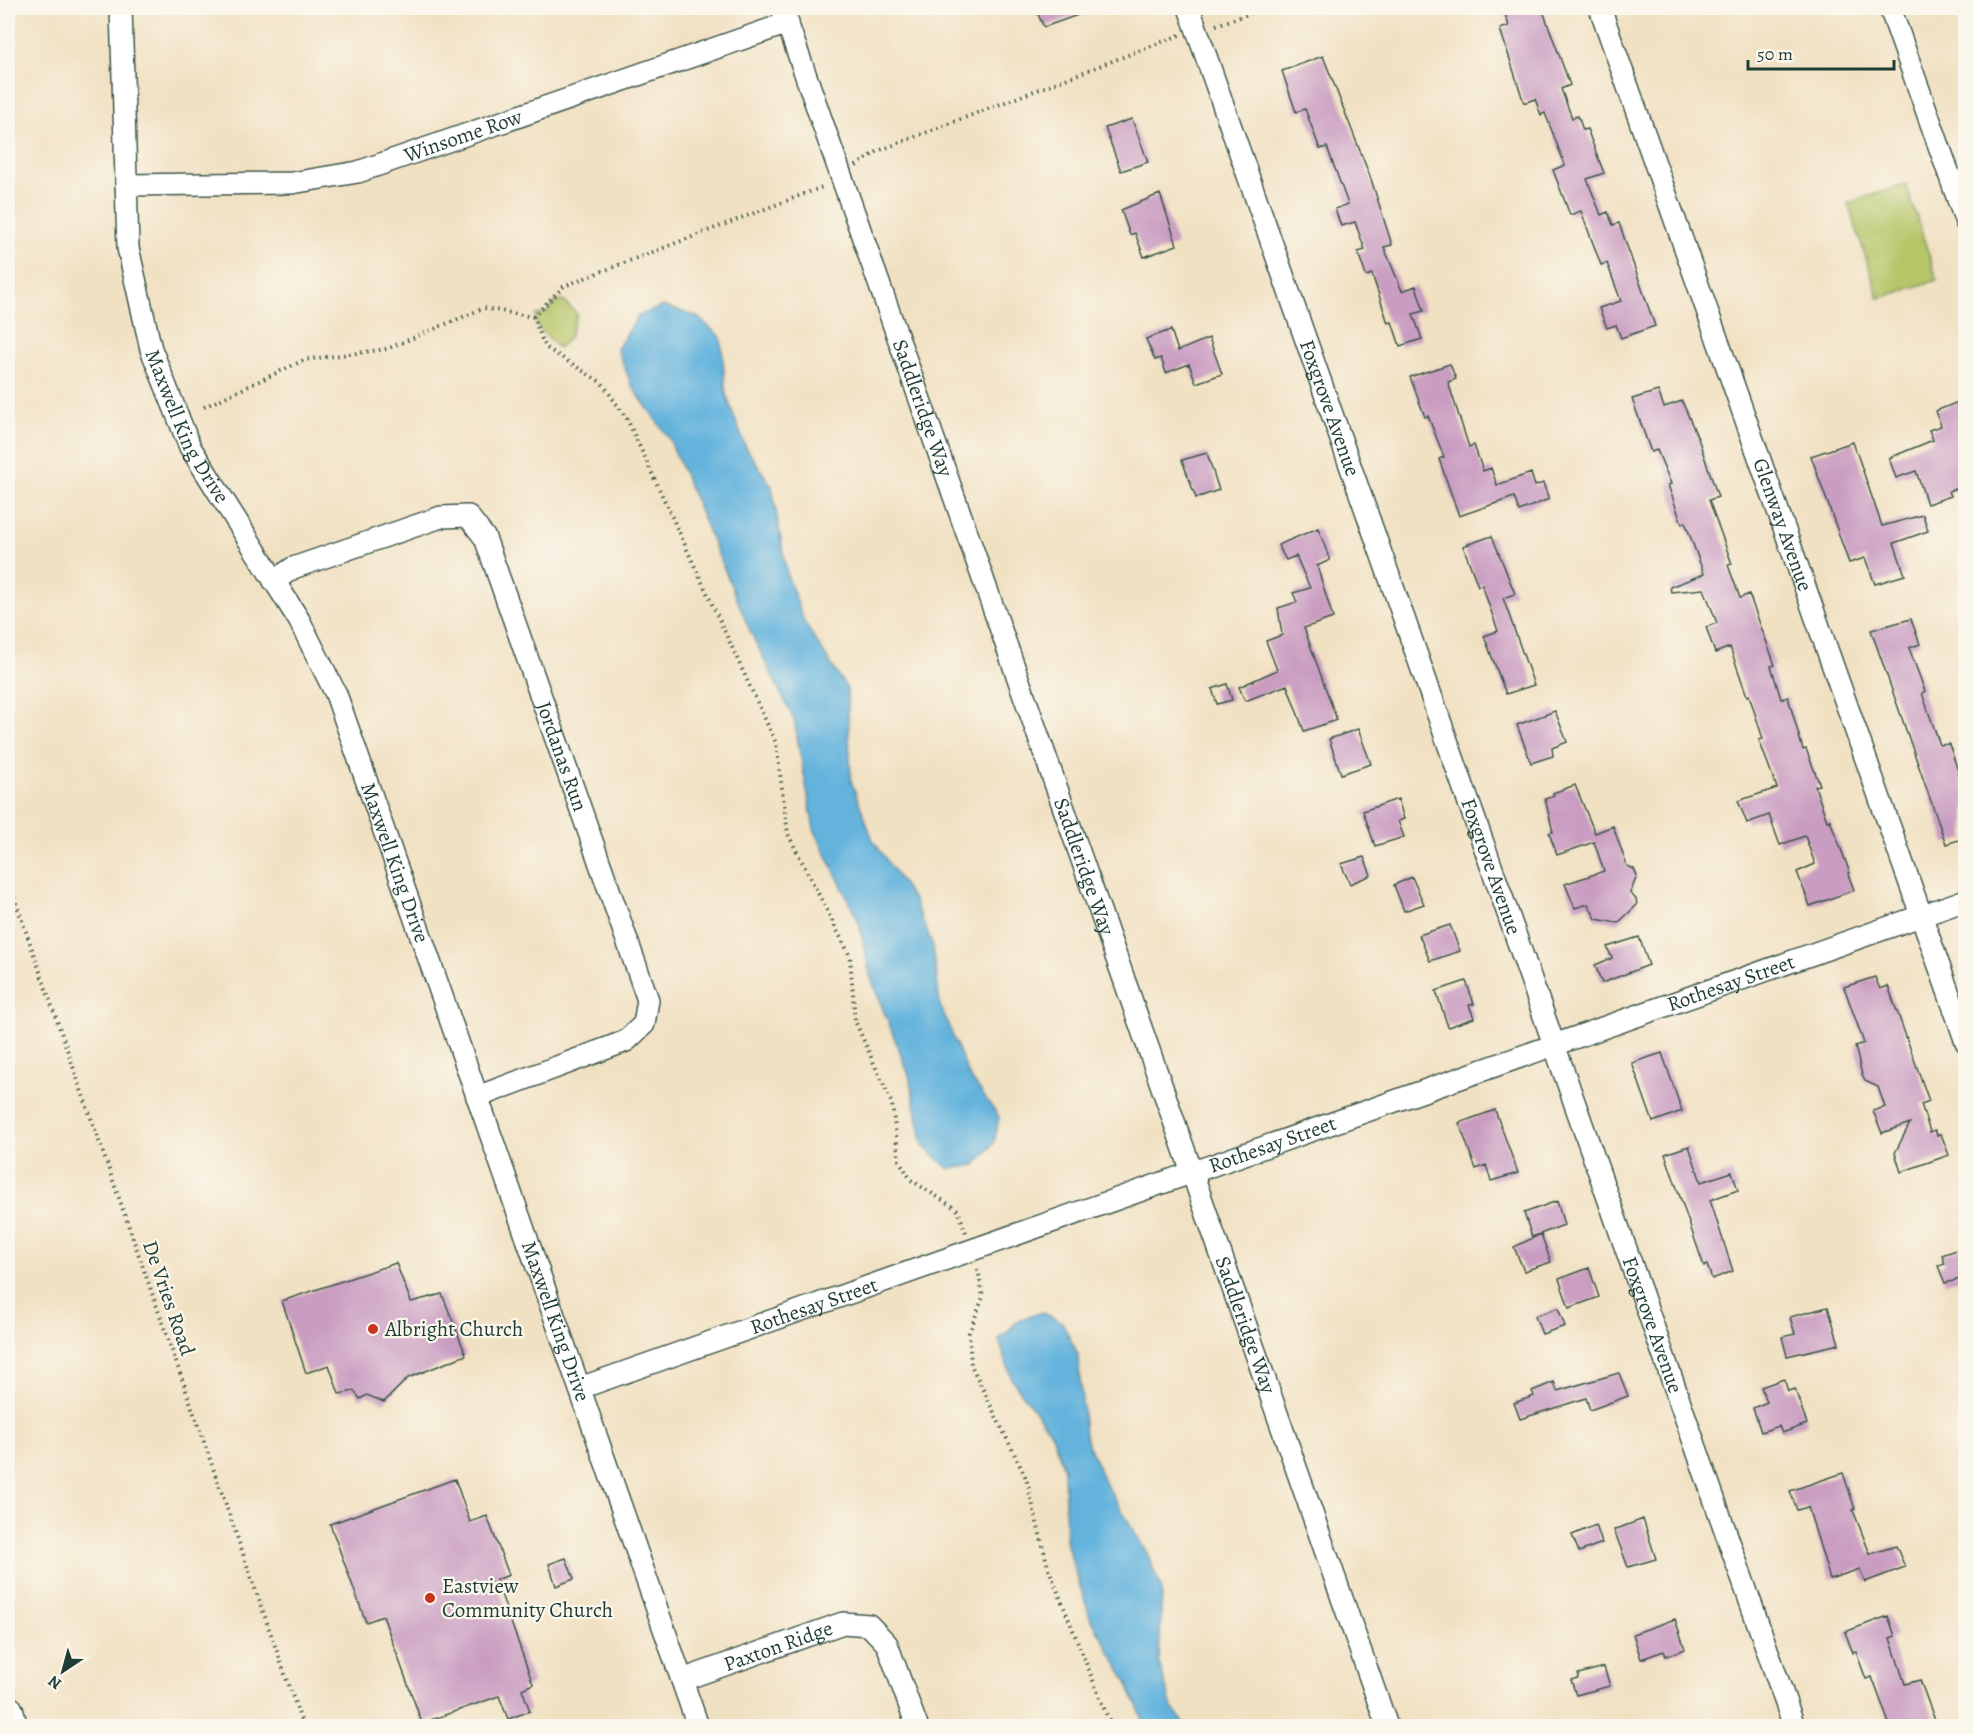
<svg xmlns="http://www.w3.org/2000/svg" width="1973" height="1734" font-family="Alegreya,serif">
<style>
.green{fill:#b5c568;stroke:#6a814e;stroke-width:1.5}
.water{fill:#63b3dd;stroke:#417888;stroke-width:1.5}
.building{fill:#c99cc1}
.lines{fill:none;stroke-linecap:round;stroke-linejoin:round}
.minor-casing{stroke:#3e5649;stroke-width:24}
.highway-casing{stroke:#3e5649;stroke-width:33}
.path{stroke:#3e5649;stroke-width:4;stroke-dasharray:1.5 4.5;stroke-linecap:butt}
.minor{stroke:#fff;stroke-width:21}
.highway{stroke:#fff;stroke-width:30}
.poi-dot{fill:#c8321e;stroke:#fbf7ec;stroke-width:2}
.labels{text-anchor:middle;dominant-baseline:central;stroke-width:4.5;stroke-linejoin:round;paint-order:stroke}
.street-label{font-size:21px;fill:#1f3d34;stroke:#fbf7ec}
.poi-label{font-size:21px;fill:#1f3d34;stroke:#fbf7ec;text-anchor:start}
</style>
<rect width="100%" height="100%" fill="#fbf7ec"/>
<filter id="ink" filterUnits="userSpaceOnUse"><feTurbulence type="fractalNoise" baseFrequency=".0167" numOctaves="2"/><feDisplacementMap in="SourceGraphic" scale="12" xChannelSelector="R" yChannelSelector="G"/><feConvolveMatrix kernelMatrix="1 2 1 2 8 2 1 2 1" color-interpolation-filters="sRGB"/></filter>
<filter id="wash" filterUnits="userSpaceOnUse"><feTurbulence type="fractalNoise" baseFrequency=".008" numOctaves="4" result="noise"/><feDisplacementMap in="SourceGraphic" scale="24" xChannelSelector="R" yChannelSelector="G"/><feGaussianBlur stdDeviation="1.35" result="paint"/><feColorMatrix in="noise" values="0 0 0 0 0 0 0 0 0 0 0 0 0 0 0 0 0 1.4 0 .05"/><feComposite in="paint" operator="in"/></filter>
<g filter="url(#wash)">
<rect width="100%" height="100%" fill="#f1e1c3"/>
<path class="green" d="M1906 184 1937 280 1879 298 1848 203Z
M557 300 565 302 577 314 569 338 558 348 537 326 536 315 546 313Z"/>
<path class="water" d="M663 306 696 316 721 337 726 394 745 446 772 487 787 575 805 624 847 689 851 781 873 840 914 901 933 946 940 1005 969 1076 999 1117 994 1143 976 1165 949 1169 923 1146 909 1075 870 976 859 922 814 829 794 720 751 633 669 438 633 388 617 349 638 316Z
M1041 1312 1062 1322 1078 1355 1085 1436 1104 1481 1147 1553 1162 1590 1159 1663 1172 1708 1187 1726H1146L1126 1680 1090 1617 1066 1542 1064 1470 1052 1434 1012 1380 999 1340 1018 1321Z"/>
<g id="blocks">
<path class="building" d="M1035 8H1092V10L1044 27Z
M1503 8H1542L1570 85 1561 89 1572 118 1578 116 1583 130 1587 129 1604 173 1587 179 1601 215 1608 212 1613 225 1619 223 1655 326 1621 338 1616 325 1607 328 1599 308 1621 301 1607 263 1601 265 1581 211 1570 215 1553 170 1565 165 1545 113 1541 115 1535 99 1524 103 1500 29 1509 26Z
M1323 56 1371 179 1392 245 1384 247 1402 291 1416 286 1424 311 1413 314 1422 339 1400 346 1392 322 1388 323 1372 274 1366 276 1358 252 1365 250 1355 222 1341 226 1335 209 1348 204 1327 147 1320 149 1305 109 1296 112 1282 71Z
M1132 119 1148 162 1121 171 1105 128Z
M1160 194 1177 245 1144 257 1135 233 1130 235 1121 210Z
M1171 330 1178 351 1209 338 1222 374 1196 383 1189 364 1166 373 1161 358 1155 360 1146 339Z
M1450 364 1456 379 1448 382 1469 447 1474 445 1483 471 1491 468 1497 485 1531 473 1535 486 1543 483 1549 499 1519 511 1514 497 1459 516 1439 459 1444 457 1428 416 1425 417 1410 377Z
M1658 391 1664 407 1682 401 1699 441 1718 497 1709 500 1732 564 1728 565 1740 598 1749 594 1775 665 1771 666 1781 699 1788 697 1803 750 1806 749 1820 785 1815 786 1827 821 1830 820 1850 873 1848 874 1854 890 1810 906 1797 872 1815 864 1805 836 1780 845 1769 815 1747 823 1738 801 1777 788 1759 740 1763 739 1749 695 1747 696 1730 647 1715 653 1706 627 1717 623 1704 589 1671 592 1670 587 1704 574 1685 522 1682 524 1668 485 1671 484 1657 450 1651 452 1632 399Z
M1965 399V486L1949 491 1951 496 1927 504 1916 471 1896 478 1889 458 1933 440 1929 430 1941 426 1936 411Z
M1853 442 1882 526 1923 515 1928 531 1894 543 1905 575 1875 584 1865 558 1849 563 1811 456Z
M1207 453 1219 490 1196 498 1182 460Z
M1318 528 1330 560 1317 566 1333 618 1304 628 1337 720 1304 731 1287 685 1245 701 1239 687 1277 670 1266 641 1282 635 1278 608 1297 602 1293 593 1310 588 1296 556 1286 560 1278 545Z
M1492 536 1515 594 1503 598 1534 685 1506 694 1484 636 1498 631 1482 585 1478 586 1463 546Z
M1911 619 1920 644 1909 648 1925 691 1922 693 1940 745 1949 744 1965 792V838L1946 844 1871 630Z
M1227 684 1232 700 1217 704 1212 689Z
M1555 711 1567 742 1552 748 1553 756 1531 763 1517 725Z
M1358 729 1371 764 1341 774 1329 739Z
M1575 785 1595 833 1613 826 1627 866 1634 869 1637 876 1630 893 1636 899 1637 905 1618 923 1596 919 1588 904 1575 908 1565 884 1604 871 1594 842 1557 855 1549 833 1553 832 1545 799 1554 796 1553 793Z
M1398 799 1404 819 1398 821 1404 837 1375 846 1363 811Z
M1364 857 1371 875 1350 884 1341 864Z
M1412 877 1424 904 1404 911 1394 885Z
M1450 925 1460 951 1430 961 1419 935Z
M1639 937 1649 965 1602 983 1595 965 1612 958 1607 947Z
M1875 977 1880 989 1888 986 1929 1101 1921 1104 1930 1132 1935 1130 1937 1135 1941 1134 1949 1155 1901 1172 1895 1153 1910 1123 1882 1133 1873 1111 1885 1107 1878 1087 1865 1081 1862 1075 1855 1046 1864 1043 1844 987Z
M1466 981 1474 1004 1469 1005 1474 1018 1448 1027 1436 991Z
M1662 1053 1682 1111 1653 1122 1632 1063Z
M1495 1110 1518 1173 1491 1181 1486 1165 1476 1169 1459 1123Z
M1689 1146 1701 1182 1732 1172 1738 1190 1710 1200 1733 1271 1712 1279 1707 1265 1704 1266 1665 1154Z
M1557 1201 1564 1225 1532 1237 1524 1213Z
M1541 1234 1551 1262 1524 1271 1514 1247Z
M1965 1247V1278L1945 1283 1938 1266 1945 1264 1942 1255Z
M396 1263 411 1302 442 1294 466 1355 408 1378 384 1402 367 1395 360 1399 354 1391 339 1394 329 1365 306 1373 282 1301Z
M1589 1268 1599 1297 1569 1308 1559 1279Z
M1828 1307 1839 1344 1787 1356 1782 1337 1795 1334 1790 1317Z
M1558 1308 1565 1326 1542 1334 1535 1316Z
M1619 1373 1628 1396 1590 1410 1586 1398 1520 1419 1514 1403 1534 1396 1532 1391 1554 1382 1557 1391Z
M1784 1379 1788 1391 1795 1389 1807 1424 1782 1433 1779 1426 1761 1432 1753 1408 1767 1402 1761 1387Z
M1843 1473 1855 1509 1853 1510 1870 1554 1896 1546 1905 1567 1865 1582 1860 1569 1830 1579 1808 1507 1797 1510 1790 1491Z
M455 1479 470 1522 487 1516 509 1575 496 1580 533 1684 522 1689 530 1711 508 1719 499 1696 422 1723 383 1616 366 1622 330 1524Z
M1643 1519 1656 1559 1628 1567 1614 1530Z
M1596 1525 1602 1543 1579 1552 1572 1535Z
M566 1558 574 1579 556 1586 549 1564Z
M1888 1616 1895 1636 1890 1638 1905 1684 1920 1680 1937 1726H1890L1872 1677 1866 1679 1856 1652 1853 1653 1845 1632Z
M1675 1619 1685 1649 1666 1656 1664 1651 1641 1659 1633 1634Z
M1604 1667 1610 1686 1576 1695 1571 1680 1578 1678V1674Z"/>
</g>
</g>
<g filter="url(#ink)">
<use href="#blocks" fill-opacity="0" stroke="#3e5649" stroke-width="1.5"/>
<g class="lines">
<defs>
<g id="minor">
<path id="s1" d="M121 8 128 248 151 349 190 447 299 620 336 694 698 1726"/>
<path id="s2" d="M782 8 1387 1726"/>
<path id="s3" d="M1189 8 1794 1726"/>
<path id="s4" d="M1600 8 1966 1042"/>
<path d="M1890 8 1966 222"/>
<path id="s5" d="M126 185 292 183 358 172 788 23"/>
<path id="s6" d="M274 581 293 568 441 517 468 516 485 538 648 1000 644 1024 626 1041 477 1097"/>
<path id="s7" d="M580 1388 1966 900"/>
<path id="s8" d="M682 1680 843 1623 869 1625 887 1644 917 1726"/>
</g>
<path id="highway" d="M8 1711 12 1726"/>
</defs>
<use href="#minor" class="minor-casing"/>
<use href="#highway" class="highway-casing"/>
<path class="path" d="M1216 25 1266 8
M856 166 878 151 1180 35
M533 317 564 286 825 186
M204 407 304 360 387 349 484 308 533 317 545 347 602 383 627 419 776 743 788 834 850 956 855 1021 892 1104 899 1160 911 1180 958 1210 966 1233
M8 880 303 1726
M978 1269 983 1297 969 1333 971 1365 1026 1478 1048 1567 1111 1726"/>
<use href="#minor" class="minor"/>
<use href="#highway" class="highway"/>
</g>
</g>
<g class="poi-dot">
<circle cx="373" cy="1329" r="6"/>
<circle cx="430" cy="1598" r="6"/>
</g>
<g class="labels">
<g class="street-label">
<text stroke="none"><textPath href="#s5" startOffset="344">Winsome Row</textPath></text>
<text stroke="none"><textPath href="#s2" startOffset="424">Saddleridge Way</textPath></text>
<text stroke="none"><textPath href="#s3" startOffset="424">Foxgrove Avenue</textPath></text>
<text stroke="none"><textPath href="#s1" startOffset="429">Maxwell King Drive</textPath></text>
<text stroke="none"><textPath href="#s4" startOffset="548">Glenway Avenue</textPath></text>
<text stroke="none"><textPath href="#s6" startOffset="466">Jordanas Run</textPath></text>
<text stroke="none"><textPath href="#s1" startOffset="915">Maxwell King Drive</textPath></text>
<text stroke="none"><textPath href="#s2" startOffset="910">Saddleridge Way</textPath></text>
<text stroke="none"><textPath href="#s3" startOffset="910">Foxgrove Avenue</textPath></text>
<text stroke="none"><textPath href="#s7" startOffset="1220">Rothesay Street</textPath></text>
<text stroke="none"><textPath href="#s7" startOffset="734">Rothesay Street</textPath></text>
<text transform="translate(169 1298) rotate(71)">De Vries Road</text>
<text stroke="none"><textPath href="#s7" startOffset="248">Rothesay Street</textPath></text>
<text stroke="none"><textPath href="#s1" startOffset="1401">Maxwell King Drive</textPath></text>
<text stroke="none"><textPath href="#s2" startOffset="1396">Saddleridge Way</textPath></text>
<text stroke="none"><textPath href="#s3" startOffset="1396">Foxgrove Avenue</textPath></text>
<text stroke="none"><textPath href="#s8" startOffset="102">Paxton Ridge</textPath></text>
</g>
<g class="poi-label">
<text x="385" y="1329">Albright Church</text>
<text x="442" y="1586">Eastview<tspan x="442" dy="24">Community Church</tspan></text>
</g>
</g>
<rect width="1973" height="1734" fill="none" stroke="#fbf7ec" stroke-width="30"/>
<g transform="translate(63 1671) rotate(216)" stroke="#fbf7ec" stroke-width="4.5" paint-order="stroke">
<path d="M0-4.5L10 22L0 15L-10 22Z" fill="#1f3d34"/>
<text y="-9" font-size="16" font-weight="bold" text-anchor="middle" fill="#1f3d34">N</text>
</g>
<path d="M1748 60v9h146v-9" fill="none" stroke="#1f3d34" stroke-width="3"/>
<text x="1757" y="60" font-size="18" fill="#1f3d34" stroke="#fbf7ec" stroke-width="4.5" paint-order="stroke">50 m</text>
</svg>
